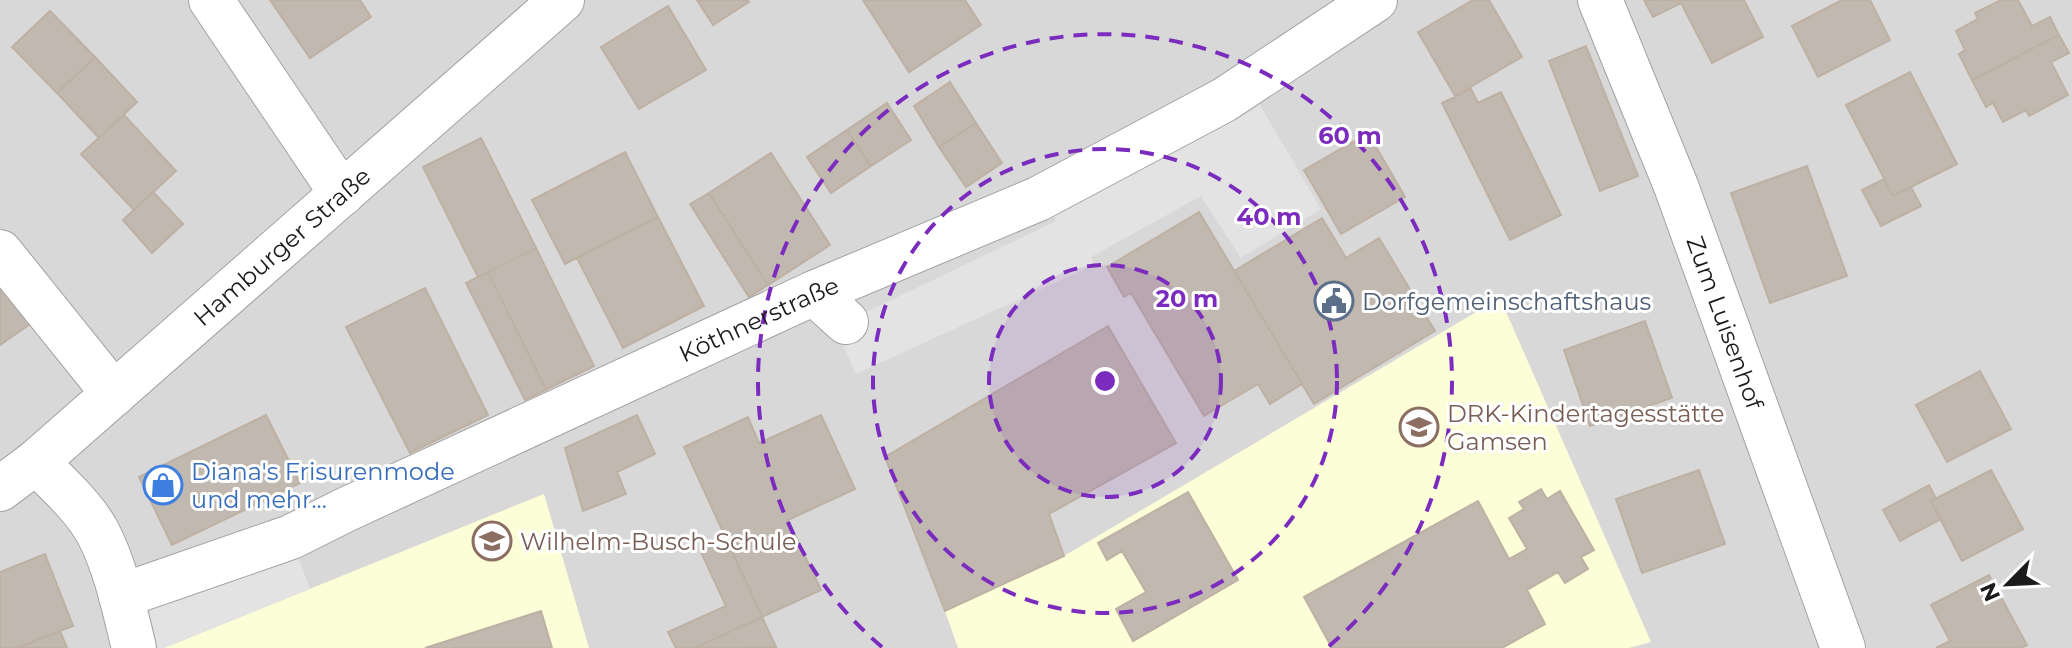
<svg xmlns="http://www.w3.org/2000/svg" width="2072" height="648" font-family="Montserrat,sans-serif">
<style>
.residential{fill:#d9d8d8}
.education{fill:#fcfed7}
.parking{fill:#e3e3e3}
.building{fill:#c1b8b0;stroke:#beb0a3;stroke-width:2}
.lines{fill:none;stroke-linecap:round;stroke-linejoin:round}
.minor-casing{stroke:#a2a2a2;stroke-width:46}
.minor{stroke:#fff;stroke-width:44}
.ring{fill:none;stroke:#7b2cbf;stroke-width:4;stroke-dasharray:14 10}
.labels{text-anchor:middle;dominant-baseline:central;stroke-width:6;stroke-linejoin:round;paint-order:stroke}
.street-label{font-size:24px;fill:#1b1b1b;stroke:#fff}
.service-label{font-size:24px;fill:#4e5e75;stroke:#fff;text-anchor:start}
.education-label{font-size:24px;fill:#785e54;stroke:#fff;text-anchor:start}
.shop-label{font-size:24px;fill:#366cbe;stroke:#fff;text-anchor:start}
.centre{fill:#7b2cbf;stroke:#fff;stroke-width:4}
.ring-label{font-size:24px;text-anchor:middle;font-weight:bold;fill:#7b2cbf;stroke:#fff;stroke-width:6;stroke-linejoin:round;paint-order:stroke}
</style>
<rect width="100%" height="100%" fill="#ece9e0"/>
<path class="residential" d="M0 0H2072V648H0Z"/>
<path class="education" d="M1500 298 1651 642 1629 648H958L945 611 1064 556Z
M544 494 589 648H164Z"/>
<path class="parking" d="M1253 93 1321 209 1241 258 1201 196 1091 257 1094 265 856 374 835 327 1056 221 1051 208Z
M291 537 310 589 164 648H158L144 589Z"/>
<path class="building" d="M270 0H360L371 17 310 58Z
M697 0H748L749 2 713 25Z
M863 0H965L981 25 909 72Z
M1473 0H1489L1522 57 1455 96 1418 32Z
M1644 0H1744L1763 37 1712 63 1681 3 1653 17Z
M1842 0H1870L1890 40 1818 77 1792 26Z
M2001 0H2018L2032 26 2050 17 2059 35 1972 80 1959 54 1965 50 1956 31 1978 19 1975 13Z
M668 6 706 70 639 109 601 47Z
M50 11 95 57 57 93 12 47Z
M2059 35 2069 53 2051 62 2068 95 2029 116 2026 110 2003 122 1993 103 1986 107 1972 80Z
M1586 46 1638 176 1600 191 1549 61Z
M95 57 137 102 99 138 57 93Z
M1910 72 1957 164 1893 196 1846 105Z
M950 82 976 123 939 147 914 106Z
M1471 89 1478 103 1501 92 1561 215 1510 240 1442 103Z
M887 103 911 140 871 166 847 130Z
M124 115 176 171 134 210 81 154Z
M976 123 1002 163 966 187 939 147Z
M847 130 871 166 831 193 807 157Z
M1368 133 1405 197 1341 234 1304 170Z
M481 138 536 248 478 277 423 167Z
M625 152 658 217 565 264 532 200Z
M771 153 830 245 768 285 709 193Z
M1807 166 1847 276 1770 303 1731 193Z
M1884 179 1893 196 1911 187 1921 206 1881 226 1862 190Z
M153 192 183 224 152 253 123 220Z
M709 193 768 285 749 297 690 204Z
M1199 212 1302 384 1270 404 1258 384 1204 416 1131 293 1124 297 1107 267Z
M658 217 704 306 623 348 577 258Z
M1322 218 1346 258 1379 238 1435 331 1314 404 1234 271Z
M536 248 594 366 546 390 488 272Z
M488 272 546 390 525 400 466 283Z
M0 282 30 324 0 345Z
M425 288 488 415 410 453 346 327Z
M1645 321 1672 398 1590 426 1564 350Z
M1108 326 1176 443 1049 514 1064 556 945 611 885 457Z
M1980 371 2011 429 1947 462 1916 405Z
M266 415 300 483 172 545 139 477Z
M637 415 655 454 617 472 626 494 583 511 565 448Z
M821 415 855 489 788 520 821 590 762 617 684 447 748 417 759 443Z
M1699 470 1725 544 1642 573 1616 499Z
M1991 470 2023 529 1962 561 1931 501Z
M1929 485 1936 499 1931 501 1941 519 1900 541 1883 510Z
M1541 489 1547 499 1560 491 1594 550 1581 557 1588 569 1565 583 1558 572 1527 590 1545 624 1502 648H1332L1304 597 1478 501 1509 559 1527 549 1509 518 1524 509 1519 502Z
M1188 492 1238 580 1133 641 1116 609 1146 592 1122 551 1107 560 1098 543Z
M726 538 762 617 695 648H676L668 632 726 606 700 550Z
M45 554 73 626 17 648H0V572Z
M1989 575 2027 645 2021 648H1936L1950 641 1931 605Z
M541 611 552 648H425Z
M762 617 776 647 695 648Z
M60 631 67 648H17Z"/>
<g class="lines">
<defs>
<g id="minor">
<path d="M211 0 342 194"/>
<path id="s1" d="M1600 0 1676 186 1843 648"/>
<path d="M0 252 114 394"/>
<path d="M814 293 846 322"/>
<path d="M36 462C56 482 85 508 98 533 116 567 125 612 134 648"/>
<path id="s2" d="M0 489 36 462 562 0"/>
<path id="s3" d="M121 596 291 537 345 510 814 293 1038 199 1224 100 1375 0"/>
</g>
</defs>
<use href="#minor" class="minor-casing"/>
<use href="#minor" class="minor"/>
</g>
<circle cx="1105" cy="381" r="116" fill="#7b2cbf" fill-opacity=".12"/>
<g class="ring">
<circle cx="1105" cy="381" r="116"/>
<circle cx="1105" cy="381" r="232"/>
<path d="M882 647A347 347 0 1 1 1328 647"/>
</g>
<defs>
<symbol id="civic-ring" viewBox="-11 -11 22 22"><circle r="9.5" fill="#fff" stroke="#5c6f8a" stroke-width="1.5"/><path d="M-.6-6.5H3V-4.5H.6V-3L4-1V1h2V6H-6V1h2V-1L-.6-3ZM-1.2 2.5V6h2.4V2.5Z" fill="#5c6f8a"/></symbol>
<symbol id="school-ring" viewBox="-11 -11 22 22"><circle r="9.5" fill="#fff" stroke="#8d6e63" stroke-width="1.5"/><path d="M0-5L7-2L0 1L-7-2ZM-4 1L0 2.5L4 1V4Q0 6-4 4Z" fill="#8d6e63"/></symbol>
<symbol id="shop-ring" viewBox="-11 -11 22 22"><circle r="9.5" fill="#fff" stroke="#3f7fe0" stroke-width="1.5"/><path d="M-5-2.5h2.3a2.7 3.5 0 0 1 5.4 0H5L5.5 6h-11ZM-1.5-2.5h3a1.5 2.3 0 0 0-3 0Z" fill="#3f7fe0"/></symbol>
</defs>
<g fill-rule="evenodd">
<use href="#civic-ring" x="1312" y="279" width="44" height="44"/>
<use href="#school-ring" x="1397" y="405" width="44" height="44"/>
<use href="#shop-ring" x="141" y="463" width="44" height="44"/>
<use href="#school-ring" x="470" y="519" width="44" height="44"/>
</g>
<g class="labels">
<g class="street-label">
<text stroke="none"><textPath href="#s2" startOffset="372">Hamburger Straße</textPath></text>
<text stroke="none"><textPath href="#s3" startOffset="696">Köthnerstraße</textPath></text>
<text stroke="none"><textPath href="#s1" startOffset="346">Zum Luisenhof</textPath></text>
</g>
<g class="service-label">
<text x="1362" y="301">Dorfgemeinschaftshaus</text>
</g>
<g class="education-label">
<text x="1447" y="413">DRK-Kindertagesstätte<tspan x="1447" dy="28">Gamsen</tspan></text>
<text x="520" y="541">Wilhelm-Busch-Schule</text>
</g>
<g class="shop-label">
<text x="191" y="471">Diana's Frisurenmode<tspan x="191" dy="28">und mehr...</tspan></text>
</g>
</g>
<circle cx="1105" cy="381" r="12" class="centre"/>
<g class="ring-label">
<text x="1350" y="144">60 m</text>
<text x="1269" y="225">40 m</text>
<text x="1187" y="307">20 m</text>
</g>
<g transform="translate(2008 584) rotate(246)" stroke="#ffffff" stroke-width="6" paint-order="stroke">
<path d="M0-6L14 30L0 20L-14 30Z" fill="#1b1b1b"/>
<text y="-12" font-size="22" font-weight="bold" text-anchor="middle" fill="#1b1b1b">N</text>
</g>
</svg>
